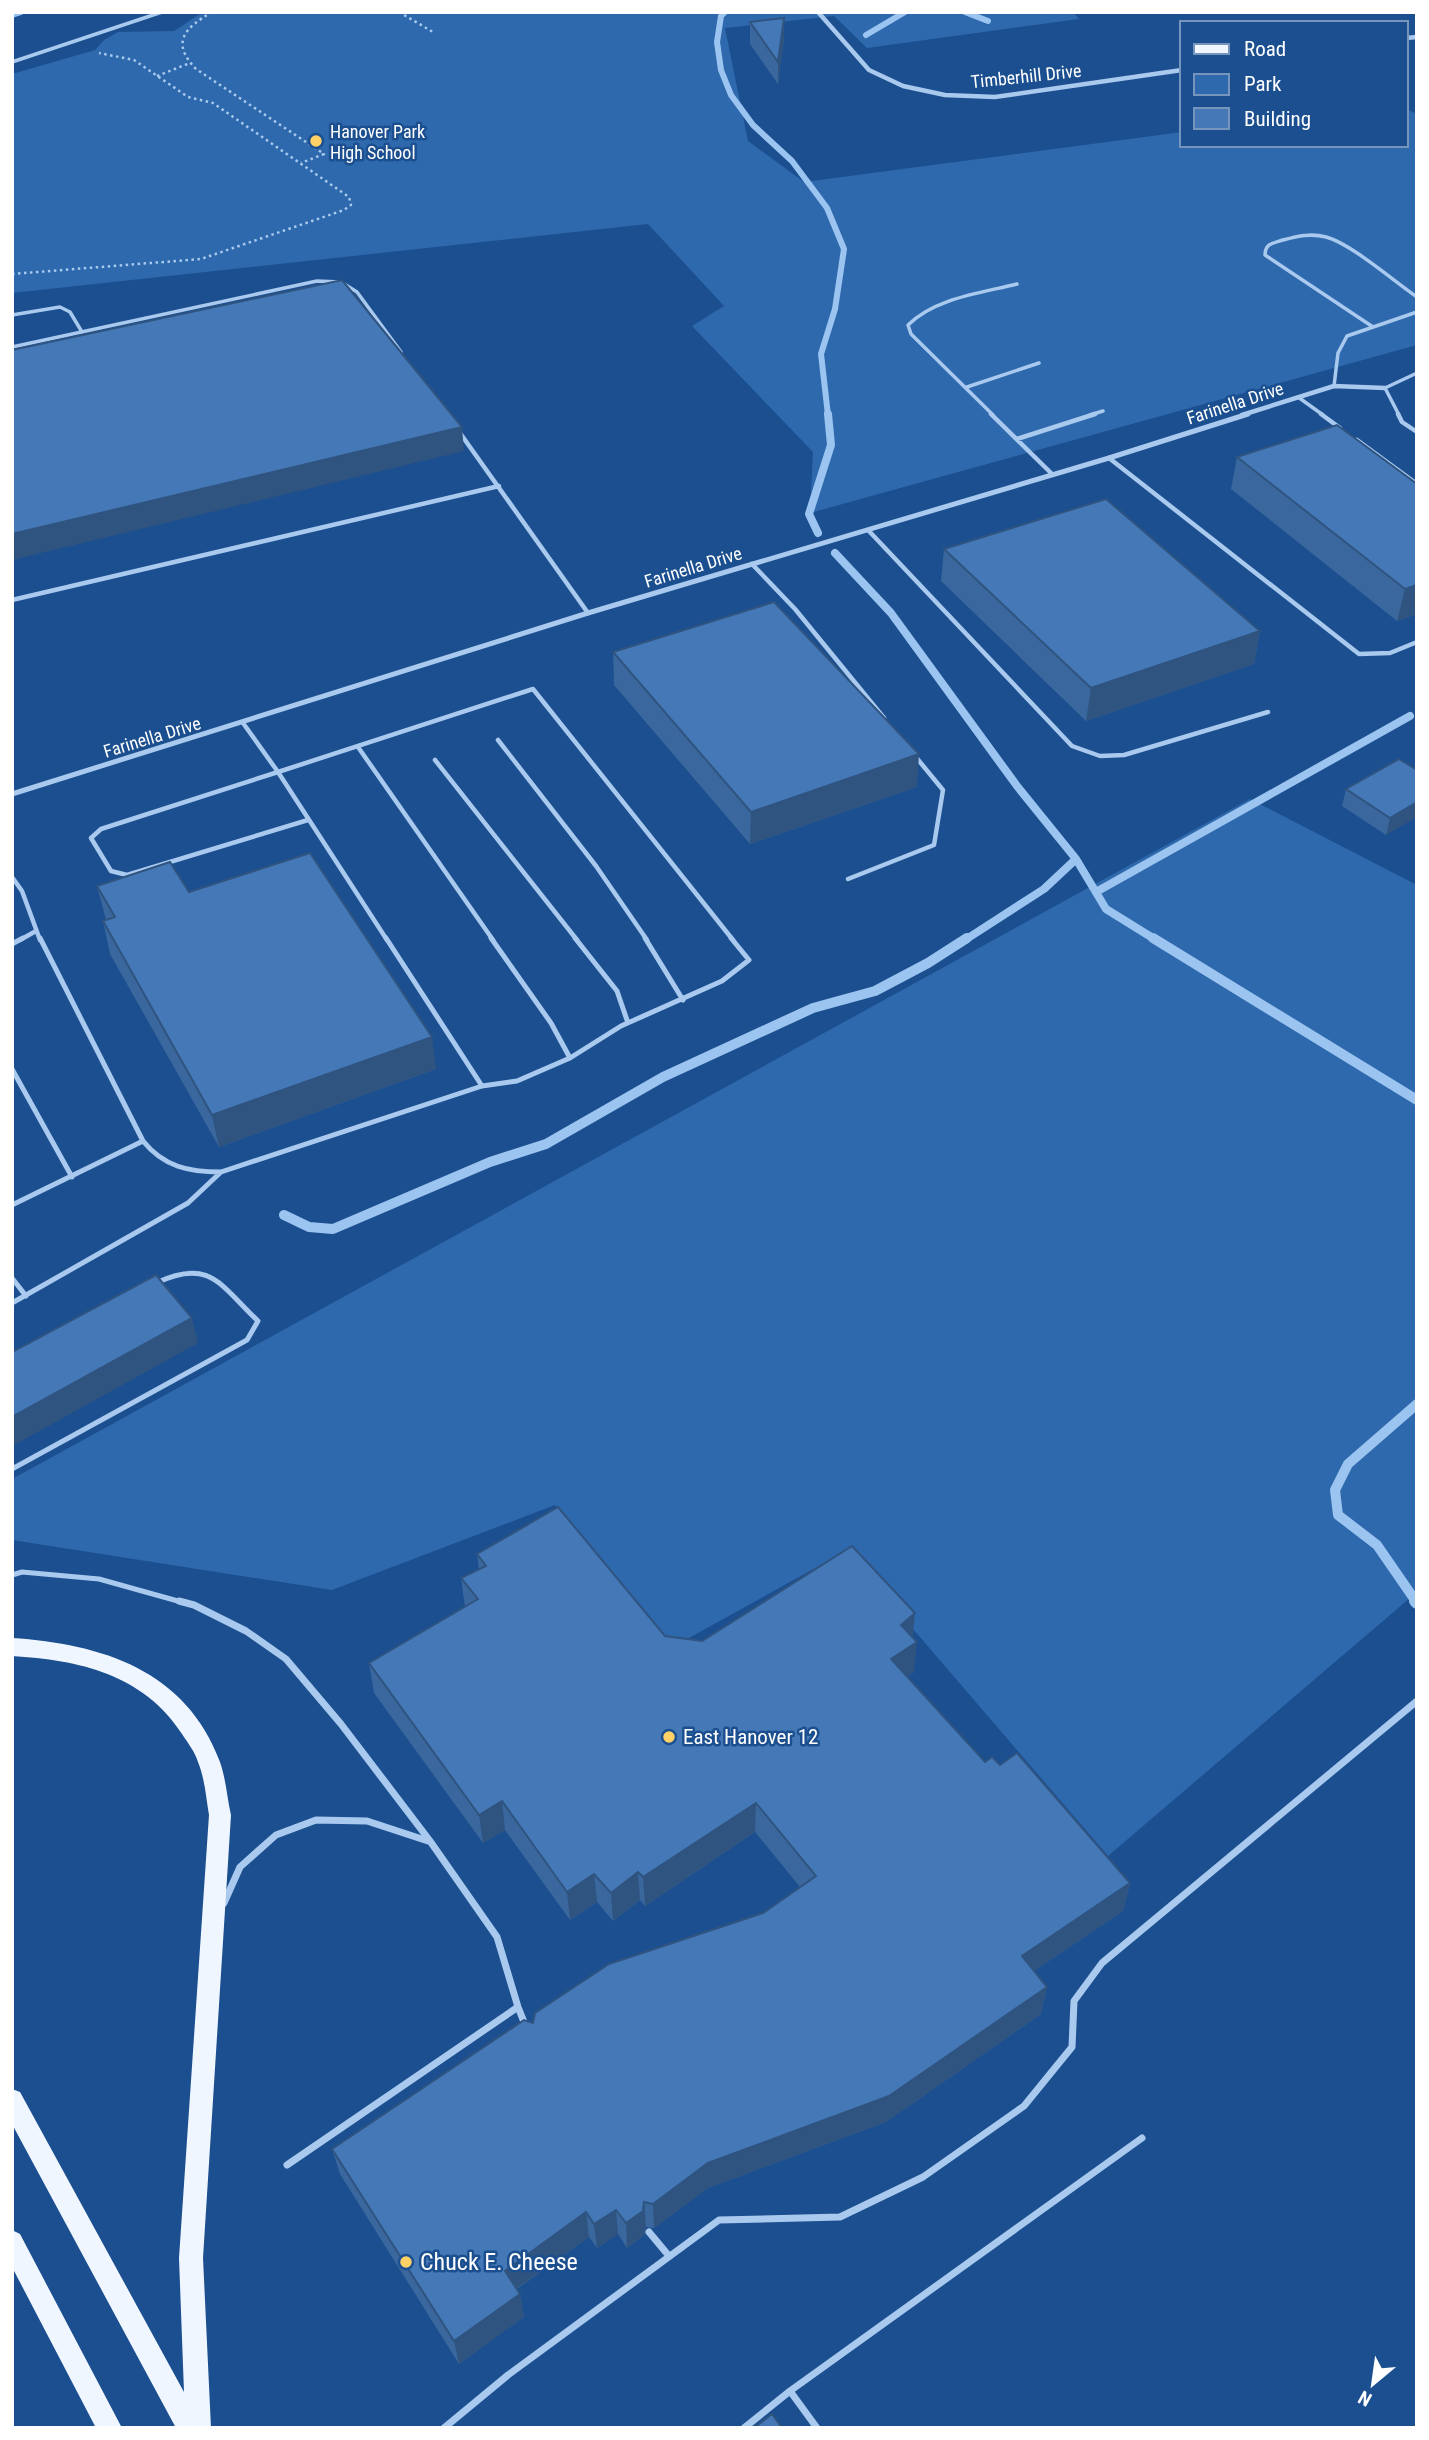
<svg xmlns="http://www.w3.org/2000/svg" width="1429" height="2440" font-family="'Roboto Condensed',sans-serif">
<style>
.green{fill:#2e69ad}
.lines{fill:none;stroke-linecap:round;stroke-linejoin:round}
.stream-far3{stroke:#9cc4f0;stroke-width:6}
.stream-far2{stroke:#9cc4f0;stroke-width:8}
.stream-far1{stroke:#9cc4f0;stroke-width:10}
.stream{stroke:#9cc4f0;stroke-width:12}
.path{stroke:#a9c9ee;stroke-width:2.5;stroke-dasharray:2.5 3.5;stroke-linecap:butt}
.lane-far3{stroke:#a9c9ee;stroke-width:3.5}
.lane-far2{stroke:#a9c9ee;stroke-width:4.5}
.lane-far1{stroke:#a9c9ee;stroke-width:5}
.lane{stroke:#a9c9ee;stroke-width:7}
.street-far1{stroke:#a9c9ee;stroke-width:4.5}
.street{stroke:#a9c9ee;stroke-width:5}
.primary{fill:#f0f6ff;fill-rule:evenodd}
.wall{fill:#3a679d}
.shaded-wall{fill:#305480}
.building{fill:#4478b7;stroke:#305480;stroke-width:2}
.poi-dot{fill:#ffd166;stroke:#1b4f8f;stroke-width:2.5}
.labels{text-anchor:middle;dominant-baseline:central;stroke-width:5;stroke-linejoin:round;paint-order:stroke}
.far-street-label{font-size:18px;fill:#fff;stroke:#1b4f8f}
.far-poi-label{font-size:18px;fill:#fff;stroke:#1b4f8f;text-anchor:start}
.poi-label{font-size:21px;fill:#fff;stroke:#1b4f8f;text-anchor:start}
.near-poi-label{font-size:24px;fill:#fff;stroke:#1b4f8f;text-anchor:start}
</style>
<rect width="100%" height="100%" fill="#1b4f8f"/>
<path class="green" d="M203 12H1073L1079 19 867 48 834 16 725 28 748 141 804 182 1182 132V145H1406V109L1417 114V345L810 513 813 452 692 326 724 306 648 224 12 293V74L95 50 104 40 118 32 174 31Z
M1250 799 1417 885V1592L1108 1856 846 1551 669 1649 555 1505 332 1590 12 1540V1479Z"/>
<g class="lines">
<path class="stream-far3" d="M725 12 721 16 717 42 721 70 731 95 753 125 792 161 827 208 844 249 835 309 821 354 828 415
M965 12 988 21
M12 15 21 12
M866 35 905 12"/>
<path class="stream-far2" d="M818 533 809 514 831 445 828 414
M835 553 891 613 1017 786 1076 859 1106 909 1156 940
M1096 892 1410 716
M965 940 1044 889 1076 859"/>
<path class="stream-far1" d="M1153 938 1417 1100
M284 1215 309 1227 333 1229 490 1162 546 1144 663 1077 813 1008 875 991 928 963 967 938
M1417 1603 1377 1545 1338 1515 1335 1490 1348 1464 1417 1404"/>
<path class="stream" d="M1415 1601 1417 1603"/>
<path class="path" d="M212 12C185 28 170 42 196 69L324 154 301 163
M399 12 433 32
M157 76 190 63
M12 274 201 259 344 210 351 205 349 197 213 103 188 97 134 60 99 53"/>
<path class="lane-far3" d="M12 62 162 12
M12 315 60 307 70 312 82 332
M1373 327 1265 255C1265 243 1274 243 1283 240 1298 236 1311 233 1326 237 1350 243 1395 282 1417 297
M12 347 317 281 341 282 357 292 401 352
M1334 386 1338 353 1347 336 1417 312
M967 387 1039 363
M1298 397 1323 415
M993 415 911 334 908 325C935 298 981 293 1017 284
M1090 415 1103 411
M1399 415 1385 388 1417 373"/>
<path class="lane-far2" d="M991 414 1051 473
M1321 414 1340 428
M1398 414 1402 422 1417 432
M460 433 588 613
M1017 439 1095 414
M1357 440 1417 484
M1109 458 1359 654 1390 653 1417 642
M868 530 1072 746 1100 756 1124 755 1268 712
M752 564 795 609 884 718
M12 600 499 486
M243 723 278 772 533 689 733 940
M498 740 596 866 647 940
M358 747 493 940
M435 760 577 940
M308 820 127 875 111 871 91 838 101 829 278 772 387 940
M12 877 22 891 40 940
M848 879 934 845 943 790 915 756
M20 940 36 931"/>
<path class="lane-far1" d="M40 938 143 1141C164 1167 189 1172 221 1172L482 1086 517 1081 570 1058 621 1026 722 981 749 960 731 938
M386 938 482 1086
M491 938 551 1023 570 1058
M575 938 617 991 628 1023
M645 938 683 1000
M12 944 23 938
M12 1069 72 1177
M12 1205 143 1141
M12 1278 26 1296
M12 1303 188 1203 221 1172
M12 1469 247 1340 258 1321C221 1286 210 1257 156 1283
M12 1575 22 1572 99 1579 185 1603"/>
<path class="lane" d="M179 1601 194 1605 246 1631 286 1659 341 1724 430 1841 497 1937 518 2007 287 2165
M224 1903 240 1867 276 1835 316 1820 367 1821 428 1841
M518 2007 526 2027
M649 2232 669 2256
M444 2428 508 2375 719 2220 840 2217 923 2177 1024 2106 1072 2047 1074 2001 1102 1963 1417 1701
M744 2428 790 2391
M817 2428 790 2391 1142 2138"/>
<path class="street-far1" d="M818 12 869 70 903 86 945 95 995 97 1182 70
M1406 38 1417 37
M1242 415 1334 386 1385 388"/>
<path class="street" d="M12 794 588 613 1109 458 1248 414"/>
<path class="primary" d="M12 1638C102 1644 186 1670 220 1762 226 1779 227 1798 231 1815L203 2258 211 2428H176L12 2124V2089L20 2092 184 2392 179 2258 209 1815C206 1798 205 1779 198 1762 195 1752 188 1743 182 1734 143 1674 79 1660 12 1656Z
M12 2230 20 2234 122 2428H96L12 2267Z"/>
</g>
<path class="wall" d="M784 18V39L778 84 750 44V22Z
M1337 425 1417 614 1397 621 1231 489 1237 457Z
M944 549 1260 631 1254 664 1086 721 941 581Z
M613 652 917 787 750 844 614 685Z
M1417 770 1386 835 1342 806 1346 789Z
M97 886 189 892 436 1069 219 1147 110 954 103 921 106 920Z
M477 1554 665 1636 702 1641 915 1613 912 1637 914 1672 907 1677 985 1762 1000 1765 1130 1883 1123 1911 1034 1971 1047 1987 1041 2014 886 2122 708 2188 654 2228 646 2227 644 2235 627 2248 618 2234 597 2248 589 2237 517 2289 520 2294 524 2317 459 2364 340 2174 332 2149 533 2023 763 1913 800 1887 755 1832 645 1906 640 1900 613 1921 597 1902 570 1920 505 1830 483 1843 374 1693 369 1663 465 1607 461 1578 479 1570Z"/>
<path class="shaded-wall" d="M784 18V39L778 84V62Z
M462 427 464 451 12 560V534Z
M1417 585V614L1397 621 1405 589Z
M1260 631 1254 664 1086 721 1091 688Z
M919 754 917 787 750 844 751 812Z
M1417 802V817L1386 835 1390 818Z
M432 1037 436 1069 219 1147 212 1115Z
M192 1318 198 1343 14 1445 12 1441V1417Z
M915 1613 912 1644 917 1642 914 1672 888 1689 891 1659 901 1625Z
M502 1801 505 1830 483 1843 479 1815Z
M756 1803 755 1832 645 1906 643 1877Z
M638 1872 640 1900 613 1921 611 1893Z
M594 1874 597 1902 570 1920 567 1892Z
M1130 1883 1123 1911 1016 1983 1022 1956Z
M1047 1987 1041 2014 886 2122 708 2188 654 2228 653 2204 708 2163Z
M644 2202 646 2227 644 2235 627 2248 626 2223Z
M616 2210 618 2234 597 2248 594 2224Z
M586 2212 589 2237 509 2294 505 2271Z
M520 2294 524 2317 459 2364 454 2341Z"/>
<path class="building" d="M784 18 778 62 750 22Z
M342 280 462 427 12 534V350Z
M1337 425 1417 484V585L1405 589 1237 457Z
M1106 499 1260 631 1091 688 944 549Z
M774 602 919 754 751 812 613 652Z
M1399 759 1417 770V802L1390 818 1346 789Z
M310 853 432 1037 212 1115 103 921 115 917 97 886 170 862 189 892Z
M156 1275 192 1318 12 1417V1352Z
M558 1507 665 1636 702 1641 852 1546 915 1613 901 1625 917 1642 891 1659 985 1762 992 1757 1000 1765 1017 1753 1130 1883 1022 1956 1047 1987 889 2096 708 2163 653 2204 644 2202 643 2211 626 2223 616 2210 594 2224 586 2212 505 2271 520 2294 454 2341 332 2149 524 2020 533 2023 535 2013 609 1964 763 1913 816 1876 756 1803 643 1877 638 1872 611 1893 594 1874 567 1892 502 1801 479 1815 369 1663 478 1599 461 1578 486 1566 477 1554Z
M772 2414 782 2428H754Z"/>
<g class="poi-dot">
<circle cx="316" cy="141" r="7"/>
<circle cx="669" cy="1737" r="7"/>
<circle cx="406" cy="2262" r="7"/>
</g>
<g class="labels">
<g class="far-street-label">
<text transform="translate(1026 76) rotate(-6)">Timberhill Drive</text>
<text transform="translate(1235 403) rotate(-18)">Farinella Drive</text>
<text transform="translate(693 567) rotate(-17)">Farinella Drive</text>
<text transform="translate(152 737) rotate(-17)">Farinella Drive</text>
</g>
<g class="far-poi-label">
<text x="330" y="131">Hanover Park<tspan x="330" dy="21">High School</tspan></text>
</g>
<g class="poi-label">
<text x="683" y="1737">East Hanover 12</text>
</g>
<g class="near-poi-label">
<text x="420" y="2262">Chuck E. Cheese</text>
</g>
</g>
<rect width="1429" height="2440" fill="none" stroke="#ffffff" stroke-width="28"/>
<rect x="1180" y="21" width="228" height="126" fill="#1b4f8f" stroke="#7695bc" stroke-width="2"/>
<rect x="1194" y="44" width="35" height="10" fill="#f0f6ff" stroke="#7695bc" stroke-width="2"/>
<text x="1244" y="56" font-size="21" fill="#ffffff">Road</text>
<rect x="1194" y="74" width="35" height="21" fill="#2e69ad" stroke="#7695bc" stroke-width="2"/>
<text x="1244" y="91" font-size="21" fill="#ffffff">Park</text>
<rect x="1194" y="108" width="35" height="21" fill="#4478b7" stroke="#7695bc" stroke-width="2"/>
<text x="1244" y="126" font-size="21" fill="#ffffff">Building</text>
<g transform="translate(1373 2384) rotate(209)" stroke="#1b4f8f" stroke-width="5" paint-order="stroke">
<path d="M0-5L12 26L0 18L-12 26Z" fill="#ffffff"/>
<text y="-10" font-size="19" font-weight="bold" text-anchor="middle" fill="#ffffff">N</text>
</g>
</svg>
